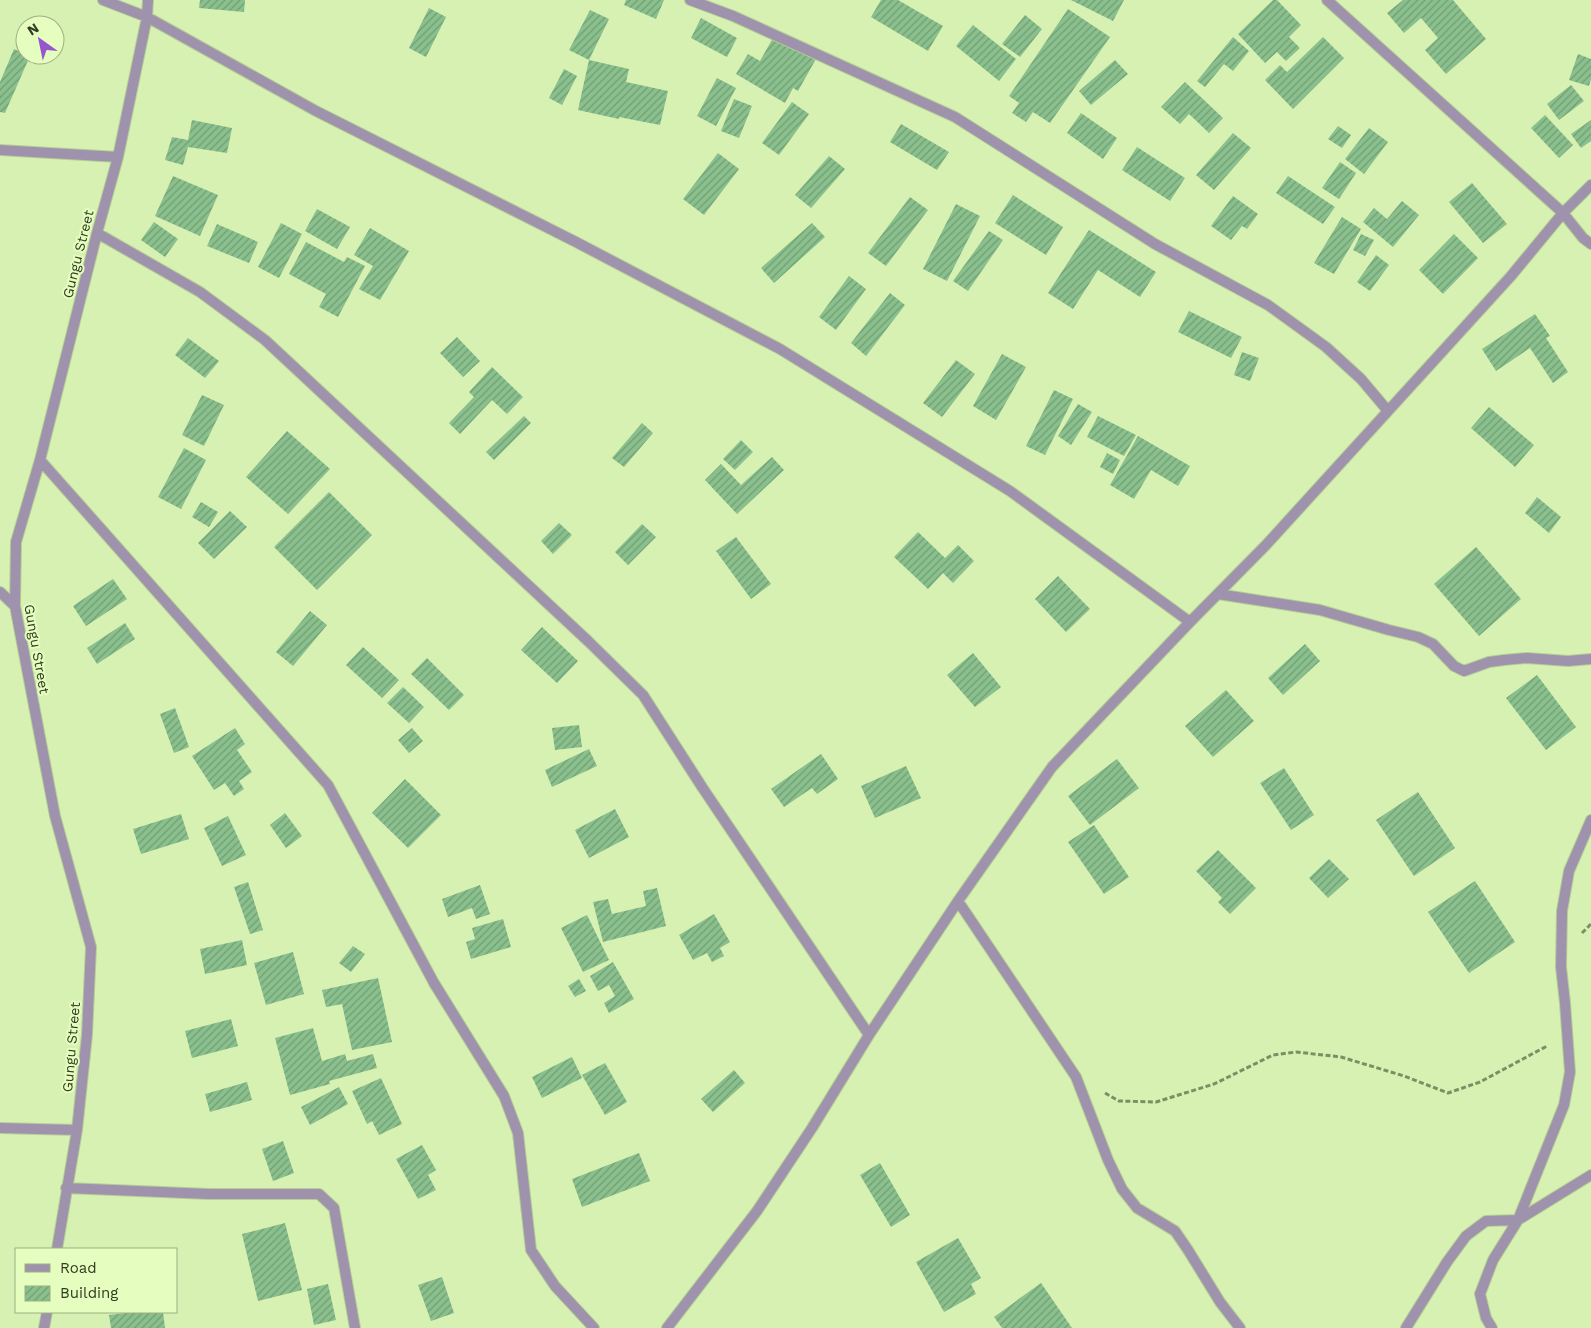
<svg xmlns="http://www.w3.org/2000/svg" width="1591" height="1328" font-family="'Work Sans',sans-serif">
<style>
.building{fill:url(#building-hatch)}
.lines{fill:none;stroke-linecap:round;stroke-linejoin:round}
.minor-casing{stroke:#b6cd95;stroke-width:12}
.path{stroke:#7d8e64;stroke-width:3;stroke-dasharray:5 2.5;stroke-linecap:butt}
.minor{stroke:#9e92ad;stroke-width:10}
.labels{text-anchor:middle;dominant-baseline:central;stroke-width:4;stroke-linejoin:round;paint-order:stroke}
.street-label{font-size:14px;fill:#313b22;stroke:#e5febf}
</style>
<defs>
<pattern id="building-hatch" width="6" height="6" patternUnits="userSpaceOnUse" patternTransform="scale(1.25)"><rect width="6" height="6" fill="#8ac08d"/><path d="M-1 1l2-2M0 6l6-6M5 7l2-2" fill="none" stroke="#719d73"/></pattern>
</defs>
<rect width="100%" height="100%" fill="#d7f1b2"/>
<path class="building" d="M200 0H245L244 12 199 8Z
M626 0H664L656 19 624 5Z
M881 0H898L943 26 928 51 871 17Z
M1071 0H1124L1113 21Z
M1273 0H1277L1301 25 1289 37 1300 48 1286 61 1277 52 1265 63 1238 34Z
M1403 0H1453L1486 39 1446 74 1425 50 1438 38 1421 18 1404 33 1387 13Z
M429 8 446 17 426 57 409 48Z
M1068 9 1110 37 1050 123 1033 112 1026 122 1012 113 1019 103 1009 96Z
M590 10 609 19 589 60 569 50Z
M1025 15 1042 29 1020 57 1002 44Z
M701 18 737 38 727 57 691 38Z
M973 25 1016 59 999 81 956 46Z
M774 36 816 59 798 91 793 88 785 103 736 74 748 54 760 61Z
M1233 37 1249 51 1233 71 1224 64 1205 87 1197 81Z
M1323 37 1344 58 1293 109 1265 80 1280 65 1287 72Z
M14 49 30 56 5 113 0 112V82Z
M1578 54 1591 59V79L1589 86 1569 80Z
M589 60 629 69 626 82 668 91 660 125 619 117V119L578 110Z
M1115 60 1128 74 1091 105 1079 91Z
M564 69 577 76 562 105 549 98Z
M717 78 736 88 716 126 697 116Z
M1185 82 1223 118 1209 133 1189 114 1180 124 1161 107Z
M1571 85 1584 101 1559 120 1547 104Z
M734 99 752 106 739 138 721 131Z
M792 102 809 114 779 155 762 143Z
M1081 113 1117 138 1103 159 1067 133Z
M1545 115 1573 145 1559 158 1531 128Z
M192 120 232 128 227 153 188 147 183 165 165 160 172 137 188 140Z
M1591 120V141L1581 148 1571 134Z
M901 124 949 152 937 170 890 142Z
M1338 126 1351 135 1342 148 1328 139Z
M1369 128 1388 142 1364 174 1345 159Z
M1233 133 1251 148 1214 190 1196 175Z
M1137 147 1185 178 1170 201 1122 170Z
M718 153 739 169 704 215 683 199Z
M829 156 845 169 811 208 795 195Z
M1340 162 1356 173 1339 199 1322 188Z
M173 176 218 195 200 236 155 216Z
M1288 176 1335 207 1323 224 1276 193Z
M1472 183 1507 224 1483 243 1449 202Z
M1013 195 1063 227 1046 255 995 223Z
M1233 196 1258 214 1247 229 1242 226 1231 240 1211 226Z
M910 197 928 210 886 266 868 253Z
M1402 201 1419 215 1393 247 1363 222 1374 208 1387 219Z
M956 204 980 216 947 281 923 269Z
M317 209 350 227 337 249 305 231Z
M1342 217 1361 229 1334 274 1314 263Z
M154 222 178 239 165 257 141 240Z
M281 223 302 234 279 278 258 267Z
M812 223 825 237 774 283 761 268Z
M217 224 258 242 249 263 207 246Z
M370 228 409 251 380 300 359 289 373 266 354 255Z
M1089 230 1156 272 1140 297 1098 270 1073 309 1048 293Z
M989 231 1003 240 968 291 953 281Z
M1361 234 1374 240 1365 256 1353 250Z
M1454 234 1478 258 1443 294 1419 270Z
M306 242 344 262 347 257 365 266 338 317 319 307 326 294 289 274Z
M1376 255 1389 265 1370 291 1357 282Z
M849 276 866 289 836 330 819 317Z
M890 293 905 305 866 356 851 343Z
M1189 311 1242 337 1231 358 1178 332Z
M1535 314 1550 336 1546 338 1568 372 1553 383 1530 348 1496 371 1482 349Z
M457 337 480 361 463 377 440 353Z
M188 338 219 361 205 378 175 355Z
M1242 352 1259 358 1250 381 1234 375Z
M1002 354 1026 367 996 420 973 406Z
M956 360 975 374 942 417 923 403Z
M492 367 523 397 507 414 492 400 460 434 449 423 474 397 469 392Z
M1054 390 1073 399 1045 455 1026 446Z
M202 395 224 405 204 446 182 435Z
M1078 404 1092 412 1071 445 1058 436Z
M1489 407 1534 445 1515 467 1471 428Z
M524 416 531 423 494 460 486 452Z
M1098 416 1136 435 1124 456 1087 437Z
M642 423 653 433 624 467 612 458Z
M287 431 330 469 288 514 246 477Z
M1138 436 1190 466 1178 486 1151 470 1134 499 1110 485Z
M741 440 753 452 735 470 723 459Z
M184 448 206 460 181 509 158 497Z
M1107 453 1120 460 1113 474 1100 467Z
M772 457 784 470 737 514 705 480 721 464 741 485Z
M329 492 372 535 317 590 274 547Z
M1537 497 1561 517 1549 533 1525 513Z
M201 502 218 512 209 527 192 517Z
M230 511 247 527 214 559 198 543Z
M559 523 572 535 553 554 541 541Z
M642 524 656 537 628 565 615 552Z
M918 532 945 558 958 545 974 561 953 583 943 573 928 589 894 557Z
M736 537 771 584 751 599 716 551Z
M1476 547 1521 599 1479 636 1434 584Z
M1058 576 1090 609 1066 632 1035 599Z
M113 579 127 599 86 626 73 606Z
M310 611 327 625 293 666 276 652Z
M125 623 135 639 97 664 87 648Z
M542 627 578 661 557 683 521 650Z
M1305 644 1320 661 1283 695 1268 678Z
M363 647 399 680 382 698 346 665Z
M973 653 1001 687 975 707 947 675Z
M427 658 464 695 449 710 411 674Z
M1537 675 1576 727 1546 750 1506 698Z
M403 687 424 707 409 723 387 703Z
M1226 690 1254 721 1213 757 1185 726Z
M175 708 189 747 174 753 160 714Z
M579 725 582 747 555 750 552 728Z
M235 728 245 744 237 750 252 772 239 781 244 789 234 796 225 783 214 790 192 756Z
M412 728 423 741 409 753 398 740Z
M589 749 597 766 552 787 545 770Z
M821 754 838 779 817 794 812 788 784 807 771 789Z
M1117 759 1139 788 1090 825 1068 796Z
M906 766 921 798 875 818 861 786Z
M1284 768 1314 815 1291 830 1260 783Z
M405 779 441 815 408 848 372 813Z
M1418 792 1455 848 1414 876 1376 820Z
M615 809 629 837 589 858 575 830Z
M285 813 302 836 286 848 270 825Z
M181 814 189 839 141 854 133 829Z
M228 816 246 855 222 866 204 828Z
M1094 825 1129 877 1104 894 1068 842Z
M1218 850 1256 888 1230 914 1218 902 1222 898 1196 871Z
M1329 859 1349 879 1328 898 1309 878Z
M1475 881 1515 942 1469 973 1428 912Z
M248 882 263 930 250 934 234 887Z
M480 885 490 914 476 919 472 908 448 917 442 899Z
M657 888 666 926 603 942 593 902 608 899 612 914 646 906 643 891Z
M714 914 730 942 720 948 724 956 712 962 707 953 693 960 679 935Z
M587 915 609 960 583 972 561 928Z
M503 919 511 947 471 959 466 942 475 939 472 928Z
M242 940 247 965 205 974 200 949Z
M353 946 365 954 351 972 339 963Z
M293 952 304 994 266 1005 254 963Z
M613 962 634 999 609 1013 604 1003 615 996 609 985 598 991 590 976Z
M378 978 392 1042 352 1050 342 1004 326 1007 322 990Z
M579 979 586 991 575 997 568 986Z
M231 1019 238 1046 192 1058 185 1031Z
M313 1028 322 1061 345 1054 347 1061 373 1054 377 1068 329 1081 330 1084 290 1095 275 1038Z
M572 1057 582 1078 542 1098 532 1077Z
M605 1063 627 1102 605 1115 582 1075Z
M734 1070 745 1083 713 1112 701 1099Z
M381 1078 402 1124 379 1135 372 1121 367 1124 352 1091Z
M247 1082 252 1100 210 1112 205 1094Z
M339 1087 348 1104 310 1125 301 1107Z
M283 1141 294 1173 273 1181 262 1149Z
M422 1145 436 1170 428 1175 436 1190 418 1199 396 1159Z
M639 1153 650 1181 582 1207 572 1179Z
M880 1163 910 1215 891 1227 860 1175Z
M285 1223 302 1290 258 1301 242 1234Z
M958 1238 981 1278 971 1284 976 1294 944 1312 916 1262Z
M442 1277 454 1313 431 1321 418 1285Z
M1041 1283 1072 1328H1002L994 1317Z
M328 1284 336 1320 314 1325 307 1289Z
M134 1312H163L165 1328H111L109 1315Z"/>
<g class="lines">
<defs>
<path id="minor" d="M103 0 147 17 316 111 576 242 780 349 1010 491 1190 622
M690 0 733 16 955 117 1155 244 1268 305 1326 347 1361 379 1388 411
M1327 0 1563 213 1583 238 1591 244
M0 150 118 157
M97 233 200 292 265 340 588 641 643 695 702 787 869 1035
M40 460 328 785 434 983 504 1096 518 1133 531 1250 555 1286 594 1328
M0 592 15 606
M1218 594 1320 610 1389 630 1418 637 1433 644 1454 666 1464 671 1489 662 1504 660 1527 658 1568 661 1591 659
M958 901 1076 1077 1108 1160 1122 1189 1137 1208 1175 1231 1188 1250 1220 1302 1240 1328
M0 1128 77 1130
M66 1188 209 1194H319L334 1208 355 1328
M57 1249 77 1130 87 1035 91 947 55 816 15 606 16 542 40 460 97 233 118 157 147 17 148 0
M44 1328 47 1312
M667 1328 757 1211 812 1128 869 1035 958 901 1052 767 1190 622 1266 545 1511 276 1563 213 1591 185
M1406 1328 1447 1262 1466 1236 1486 1221 1518 1220 1591 1175
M1492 1328 1486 1318 1480 1294 1493 1260 1518 1220 1564 1105 1570 1072 1565 1003 1561 967 1562 911 1569 871 1591 820"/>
</defs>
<use href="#minor" class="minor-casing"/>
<path class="path" d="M1582 933 1591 924
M1105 1093 1119 1101 1156 1102 1214 1084 1273 1055 1296 1052 1341 1057 1404 1076 1448 1093 1480 1082 1547 1046"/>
<use href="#minor" class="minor"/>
</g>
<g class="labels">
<g class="street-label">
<text transform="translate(78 254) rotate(-76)">Gungu Street</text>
<text transform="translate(37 649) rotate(80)">Gungu Street</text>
<text transform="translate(71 1047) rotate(-85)">Gungu Street</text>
</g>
</g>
<rect x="15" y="1248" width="162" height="65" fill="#e5febf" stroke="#9db080"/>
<rect x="25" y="1264" width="25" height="8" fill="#9e92ad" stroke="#9db080"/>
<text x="60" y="1273" font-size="15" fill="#313b22">Road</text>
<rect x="25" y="1286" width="25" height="15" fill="url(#building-hatch)" stroke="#9db080"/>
<text x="60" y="1298" font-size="15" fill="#313b22">Building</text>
<g transform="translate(40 40) rotate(327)"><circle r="24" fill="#e5febf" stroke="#9db080"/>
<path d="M0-4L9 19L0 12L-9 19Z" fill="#9657ce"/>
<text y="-8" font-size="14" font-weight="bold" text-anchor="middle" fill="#313b22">N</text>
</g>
</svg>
